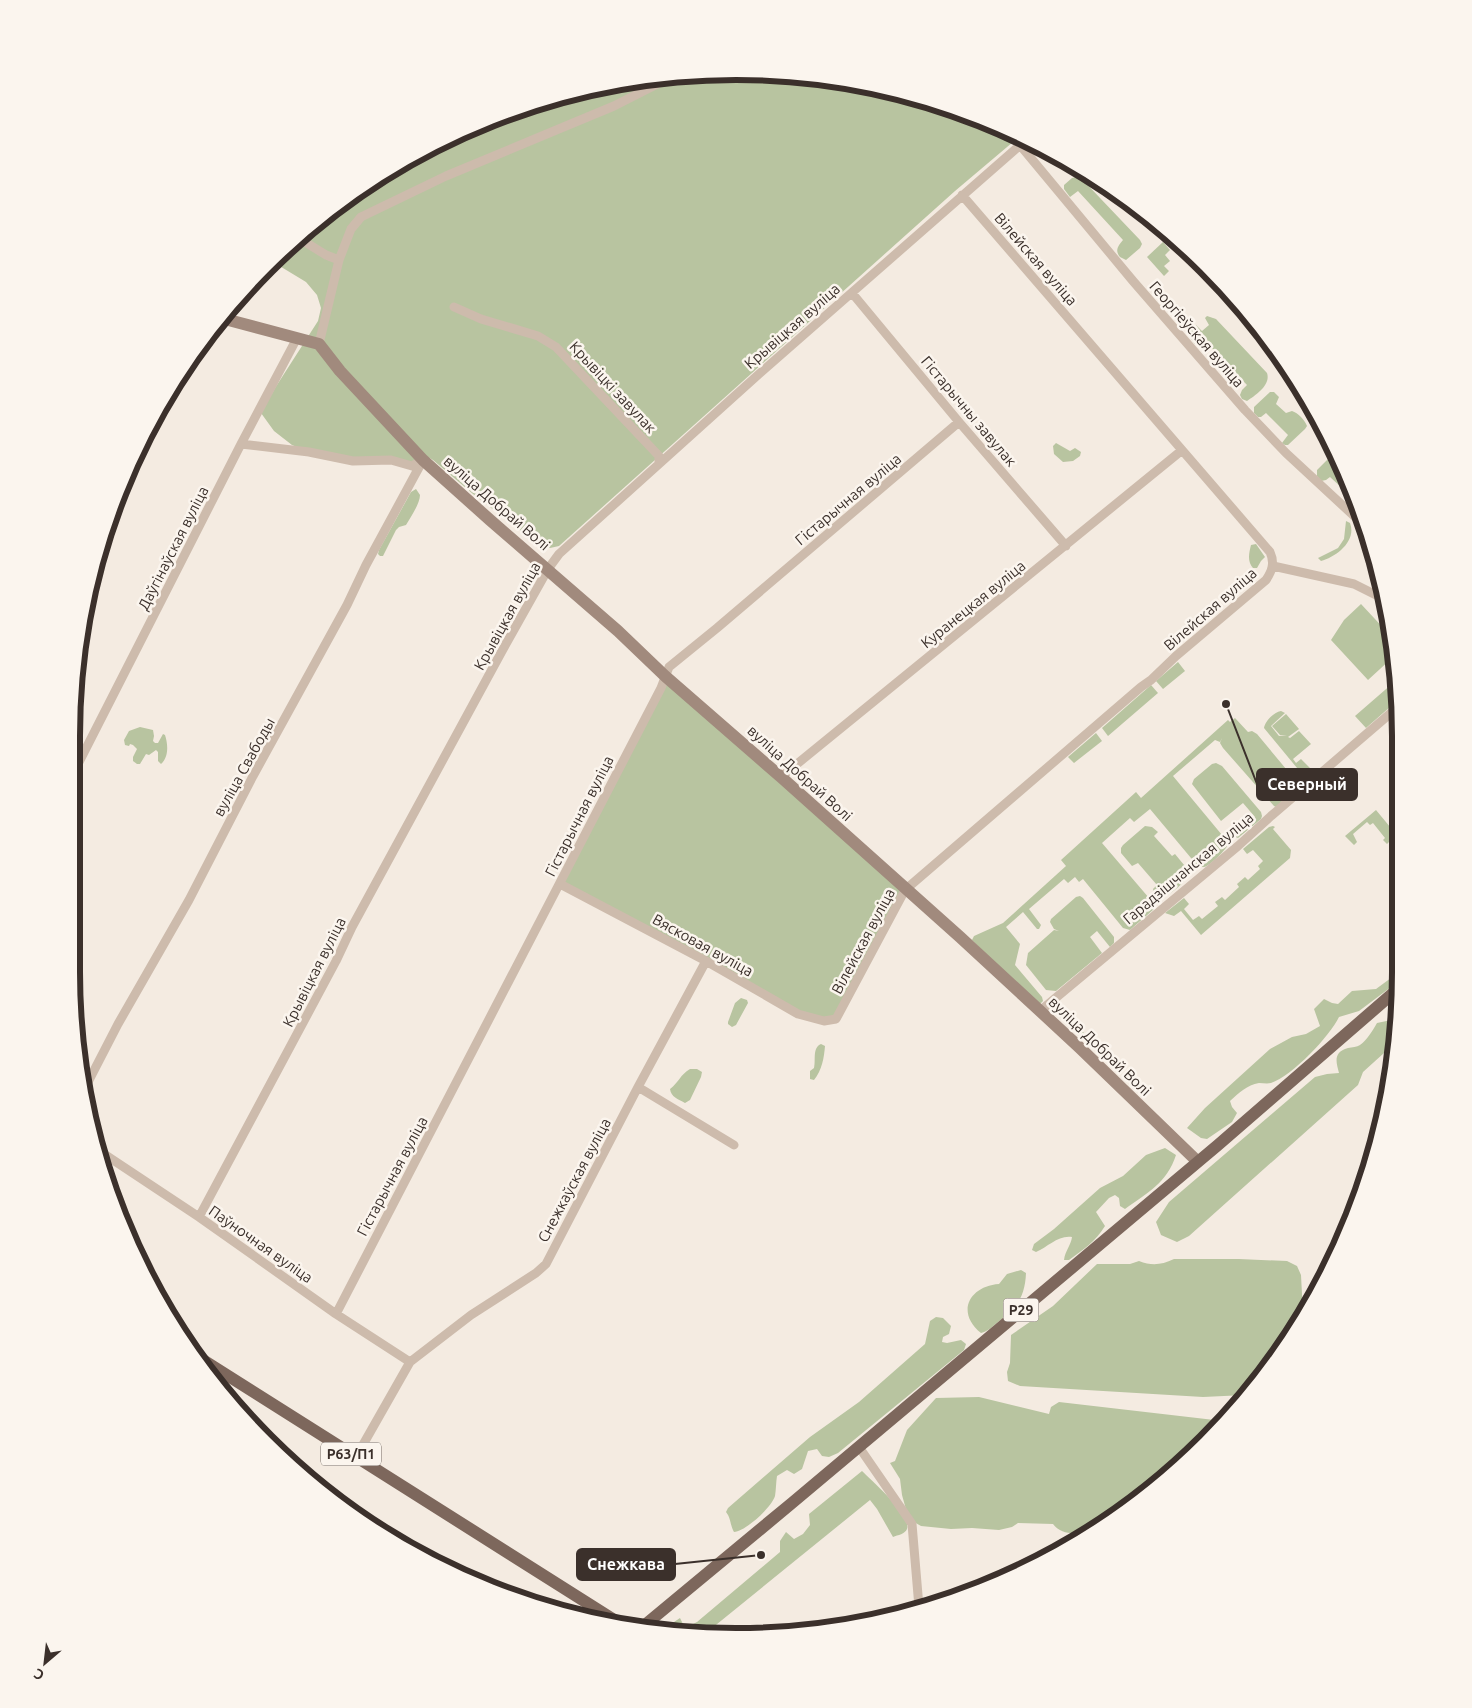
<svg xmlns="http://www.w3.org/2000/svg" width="1472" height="1708" font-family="Ubuntu,sans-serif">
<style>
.green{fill:#b8c4a0}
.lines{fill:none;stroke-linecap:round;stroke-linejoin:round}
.street{stroke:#cdbbac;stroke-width:9}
.secondary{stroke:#a18a7d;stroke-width:12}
.primary{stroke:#7d675c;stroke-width:12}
.labels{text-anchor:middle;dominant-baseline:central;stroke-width:5;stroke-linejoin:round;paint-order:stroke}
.shield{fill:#fbf5ee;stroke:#756b66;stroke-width:1}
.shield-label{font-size:14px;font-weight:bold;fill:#3b302b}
.street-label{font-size:15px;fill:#3b302b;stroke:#fbf5ee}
.rim{fill:none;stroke:#3b302b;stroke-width:6}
.leader{fill:none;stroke:#3b302b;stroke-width:2}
.callout-dot{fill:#3b302b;stroke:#fbf5ee;stroke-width:2}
.callout{fill:#3b302b;stroke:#3b302b;stroke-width:2}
.callout-label{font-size:16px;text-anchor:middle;font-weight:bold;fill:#fff}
</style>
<rect width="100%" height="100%" fill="#f4ebe1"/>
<path class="green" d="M779 73 908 94 1020 136 955 191 559 546 550 548 538 544 473 494 433 460 413 448 423 460 412 466 375 460 309 452 292 445 274 431 261 413 275 388 318 321 321 308 317 295 306 282 273 262 298 236 404 160 522 107 649 77Z
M1076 177 1081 178 1140 240 1142 244 1140 248 1126 260 1120 257C1114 250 1119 245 1123 240L1078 191 1070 197 1064 189V185L1072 178Z
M1163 242 1170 250 1165 255 1170 261 1164 266 1169 271 1164 276 1147 257Z
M1207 316 1216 319 1267 373C1271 385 1256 395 1247 401L1242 399 1240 395 1242 390 1247 385 1202 338 1195 344 1189 336V332L1196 325 1202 331 1209 325 1205 318Z
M1270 392H1274L1279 397 1276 404 1286 413 1292 411C1298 413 1305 420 1307 426L1305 429 1288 445H1285L1282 443 1288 435 1266 413 1261 417H1258L1254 413V407Z
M1056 443 1070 451 1075 448 1081 452 1080 456 1073 461 1063 462 1054 454 1053 446Z
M1330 457 1336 464 1338 462 1355 500 1330 477 1326 480 1321 481 1317 476V470Z
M416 489 420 495C420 503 411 517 406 525L399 527 396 530 383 556H380L378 554 379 550 411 492Z
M1346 521 1350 523C1357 541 1336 557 1321 561L1318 558 1338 548 1344 539Z
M1256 544 1265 557 1261 561 1257 568H1253C1247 561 1249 553 1251 545Z
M1361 604 1388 633 1392 658 1368 680 1331 640 1344 620Z
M1178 662 1185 671 1163 689 1156 681Z
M665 676 905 890 836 1019 817 1020 560 884Z
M1393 683 1396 686 1394 688 1399 694 1398 700 1366 728 1355 716Z
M1151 685 1158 693 1108 736 1102 728Z
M1281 711 1285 713 1271 726 1279 736 1287 735H1280L1272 726 1286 714 1299 729 1288 737 1290 738 1299 731 1311 744 1293 759 1296 763 1301 759 1310 768 1302 774 1264 728C1265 721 1274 712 1281 711Z
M1235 718 1248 732 1252 731 1257 734 1296 781 1294 790 1276 807 1274 806 1223 748 1220 743 1222 738 1220 742 1215 740 1173 776 1227 841 1228 844C1227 849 1210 866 1204 867 1200 867 1199 866 1196 864L1150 809 1134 822 1130 818 1102 843 1155 905 1154 909 1130 930 1123 928 1083 879 1079 882 1075 877 1068 883 1064 879 1029 909 1041 925 1039 929H1037L1023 912 1006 927 1020 944 1015 965 1042 997 1043 1001 1039 1005 972 940 974 936 1003 923 1066 866 1061 860 1136 792 1141 798 1228 720 1230 722Z
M140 727 153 730 154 736 153 741 155 743H158L163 734 165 735C168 744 169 757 161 764L158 761V752L156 750 149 755 146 754 140 764H137L133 761V757L137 749 133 745 130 744 129 746 125 745 124 740 129 731Z
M1096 733 1102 741 1074 763 1068 757Z
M1216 763 1222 766 1261 812 1262 816 1261 819 1238 838 1233 836 1255 817 1243 803 1221 821 1192 784 1194 779 1212 764Z
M1376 810 1400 839V856L1389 842 1387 844 1383 840 1385 838 1373 823 1370 825 1367 822 1353 834 1357 842 1354 845 1345 836Z
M1145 826 1152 827 1158 832 1154 836 1172 856 1175 854 1189 871C1187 883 1172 892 1163 898H1159L1154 893 1153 889 1157 885 1138 863 1132 866 1121 853V848L1123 845Z
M1273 826 1275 827 1273 829 1291 850 1290 858 1201 935 1181 911 1174 916 1165 913 1184 898 1189 904 1184 909 1193 920 1199 916 1202 919 1218 906 1215 902 1222 897 1225 900 1239 887 1237 884 1245 877 1248 880 1260 869 1258 866 1263 861 1253 850 1247 854 1243 849 1269 827Z
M1080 896 1083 898 1114 937V943L1110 947 1097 931 1090 937 1102 953 1056 991 1046 990 1026 965 1028 953 1054 930 1059 931 1054 929 1050 922 1051 919 1076 897Z
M1401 955 1400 977 1395 984 1359 1011 1339 1017C1330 1036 1292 1076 1271 1083 1267 1084 1263 1083 1259 1083 1247 1085 1239 1093 1230 1101L1232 1107 1237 1113 1232 1122 1207 1139 1201 1138 1187 1128 1205 1108 1270 1049 1292 1037 1306 1034 1320 1026 1314 1009 1324 999 1332 1003 1338 1004 1352 991 1376 989 1395 975 1399 956Z
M741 998 747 1000 748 1003 736 1025 732 1027 728 1024V1022L735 1003Z
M1057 1003 1084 1033 1087 1040 1050 1008Z
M1396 1019 1393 1051 1384 1053 1363 1072 1358 1085 1189 1236 1177 1242 1161 1235 1156 1222 1169 1202 1315 1077 1327 1074 1339 1073C1336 1062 1333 1052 1348 1048 1352 1047 1357 1047 1360 1045 1367 1040 1373 1030 1377 1023Z
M821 1044 825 1046C824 1058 822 1070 814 1080L810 1079V1071L814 1068C816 1060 812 1048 821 1044Z
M690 1069H697L702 1072 701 1077 690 1100 685 1103C678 1099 671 1097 670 1089 679 1082 680 1075 690 1069Z
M1165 1148 1176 1155C1167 1183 1147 1193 1125 1209L1120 1206 1119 1198 1115 1195 1109 1198 1096 1212 1105 1226C1096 1241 1083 1250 1069 1260H1064C1065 1251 1071 1245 1072 1237 1058 1235 1048 1247 1036 1252L1032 1250 1034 1244 1054 1229 1100 1188 1123 1176 1146 1155Z
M1174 1259H1239L1287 1261 1297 1266 1301 1275 1303 1314 1289 1341 1245 1395 1203 1397 1020 1386 1008 1381 1007 1372 1010 1363 1011 1335 1053 1306 1097 1264H1130L1139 1261C1152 1266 1161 1265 1174 1259Z
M1021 1270 1026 1273C1025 1298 1016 1308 998 1322 992 1327 988 1331 981 1333 955 1312 970 1286 999 1284L1007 1274Z
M936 1317 943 1318 951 1326 949 1334 943 1337 942 1342 947 1343 961 1340 966 1344 964 1350 838 1453 829 1457 822 1456 817 1449 808 1451 802 1469 794 1474 787 1470 777 1476C776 1482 776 1490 775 1496 771 1508 746 1531 734 1532 730 1525 731 1518 726 1512L728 1508 810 1437 859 1402 925 1344 930 1321Z
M979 1397 1049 1414 1051 1407 1059 1402 1223 1421 1206 1442 1089 1532C1076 1533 1062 1536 1053 1524L1018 1523 1012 1527 999 1530 972 1528 951 1529 921 1526 914 1522 907 1513 902 1495 900 1479 890 1463 895 1461 907 1430 936 1398Z
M862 1471C871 1480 912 1516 907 1529 905 1534 898 1535 893 1537L877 1509 870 1500 706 1633 669 1632 671 1624 680 1618 685 1628 697 1622 780 1552V1541L786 1532 794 1539 803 1534 810 1525 809 1514Z"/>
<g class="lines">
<path class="street" d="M1020 145 1133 281 1245 410 1286 453 1367 528
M297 237 326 255 339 260
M852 293 959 422 1066 546
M454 307 481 319 538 336 556 347 659 456V462
M319 344 339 260 351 229 361 217 446 176 614 106 673 76
M241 444 309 452 353 461 391 460 412 466 423 460
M1273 566 1354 584 1380 597
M1397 680 1395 681 1398 684
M75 770 241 444 297 338
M781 777 1181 451
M560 884 706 961 798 1014 824 1021 836 1019 905 890 1141 687 1151 680 1176 656 1266 580C1272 571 1275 563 1270 552L962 195
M1040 1011 1238 846 1271 816 1399 706
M86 1086 118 1024 189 900 253 776 347 605 366 565 423 460
M638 1087 734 1145
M95 1148 199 1217 336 1314 410 1362
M199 1217 336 961 352 927 502 651 548 569 559 554 759 374 1027 139
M336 1314 661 688 669 667 717 628 959 422
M859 1447 912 1524 919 1607
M356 1457 410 1362 471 1315 536 1273 546 1264 638 1087 706 961"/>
<path class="secondary" d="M221 318 319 344 340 371 423 460 490 520 618 631 665 676 781 777 960 937 1079 1047 1197 1161"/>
<path class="primary" d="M203 1360 619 1623
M640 1629 792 1503 1218 1145 1399 988"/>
</g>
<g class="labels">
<g class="shield">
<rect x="1003.5" y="1298.5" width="35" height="23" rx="4"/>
<rect x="321" y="1442.5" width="60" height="23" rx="4"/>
</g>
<g class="shield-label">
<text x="1021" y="1310">Р29</text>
<text x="351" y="1454">Р63/П1</text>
</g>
<g class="street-label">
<text transform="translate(1036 259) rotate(49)">Вілейская вуліца</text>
<text transform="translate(792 326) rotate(-41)">Крывіцкая вуліца</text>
<text transform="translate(1197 334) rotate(49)">Георгіеўская вуліца</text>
<text transform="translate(613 387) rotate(47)">Крывіцкі завулак</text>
<text transform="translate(969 411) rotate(50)">Гістарычны завулак</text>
<text transform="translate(848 499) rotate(-40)">Гістарычная вуліца</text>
<text transform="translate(497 503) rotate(41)">вуліца Добрай Волі</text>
<text transform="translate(173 548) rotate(-63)">Даўгінаўская вуліца</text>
<text transform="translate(973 604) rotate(-39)">Куранецкая вуліца</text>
<text transform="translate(1210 609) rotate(-41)">Вілейская вуліца</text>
<text transform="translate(507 616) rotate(-61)">Крывіцкая вуліца</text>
<text transform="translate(244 767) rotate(-61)">вуліца Свабоды</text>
<text transform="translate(800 773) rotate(42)">вуліца Добрай Волі</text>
<text transform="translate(579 816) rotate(-63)">Гістарычная вуліца</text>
<text transform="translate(1188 868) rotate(-40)">Гарадзішчанская вуліца</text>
<text transform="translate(863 941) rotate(-62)">Вілейская вуліца</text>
<text transform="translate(703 945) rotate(29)">Вясковая вуліца</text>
<text transform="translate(314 972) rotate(-63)">Крывіцкая вуліца</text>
<text transform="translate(1100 1046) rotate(44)">вуліца Добрай Волі</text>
<text transform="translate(392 1176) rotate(-62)">Гістарычная вуліца</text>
<text transform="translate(574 1180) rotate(-62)">Снежкаўская вуліца</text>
<text transform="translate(261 1244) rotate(35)">Паўночная вуліца</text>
</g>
</g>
<path d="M0 0H1472V1708H0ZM736 80H736A656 656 0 0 1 1392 736V972A656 656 0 0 1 736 1628H736A656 656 0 0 1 80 972V736A656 656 0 0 1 736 80Z" fill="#fbf5ee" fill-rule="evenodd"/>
<path class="rim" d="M736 80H736A656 656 0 0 1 1392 736V972A656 656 0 0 1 736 1628H736A656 656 0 0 1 80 972V736A656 656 0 0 1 736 80Z"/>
<path class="leader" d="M1226 704L1257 784M761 1555L675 1564"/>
<g class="callout-dot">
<circle cx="1226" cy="704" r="5"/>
<circle cx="761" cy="1555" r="5"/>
</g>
<g class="callout">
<rect x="1257" y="769" width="100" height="31" rx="5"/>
<rect x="577" y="1549" width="98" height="31" rx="5"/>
</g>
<g class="callout-label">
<text x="1307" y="790">Северный</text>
<text x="626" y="1570">Снежкава</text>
</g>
<g transform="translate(45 1663) rotate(208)" stroke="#fbf5ee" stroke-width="4" paint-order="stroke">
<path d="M0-4L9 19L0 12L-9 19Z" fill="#3b302b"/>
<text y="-8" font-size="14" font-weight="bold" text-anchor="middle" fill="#3b302b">С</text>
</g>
</svg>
